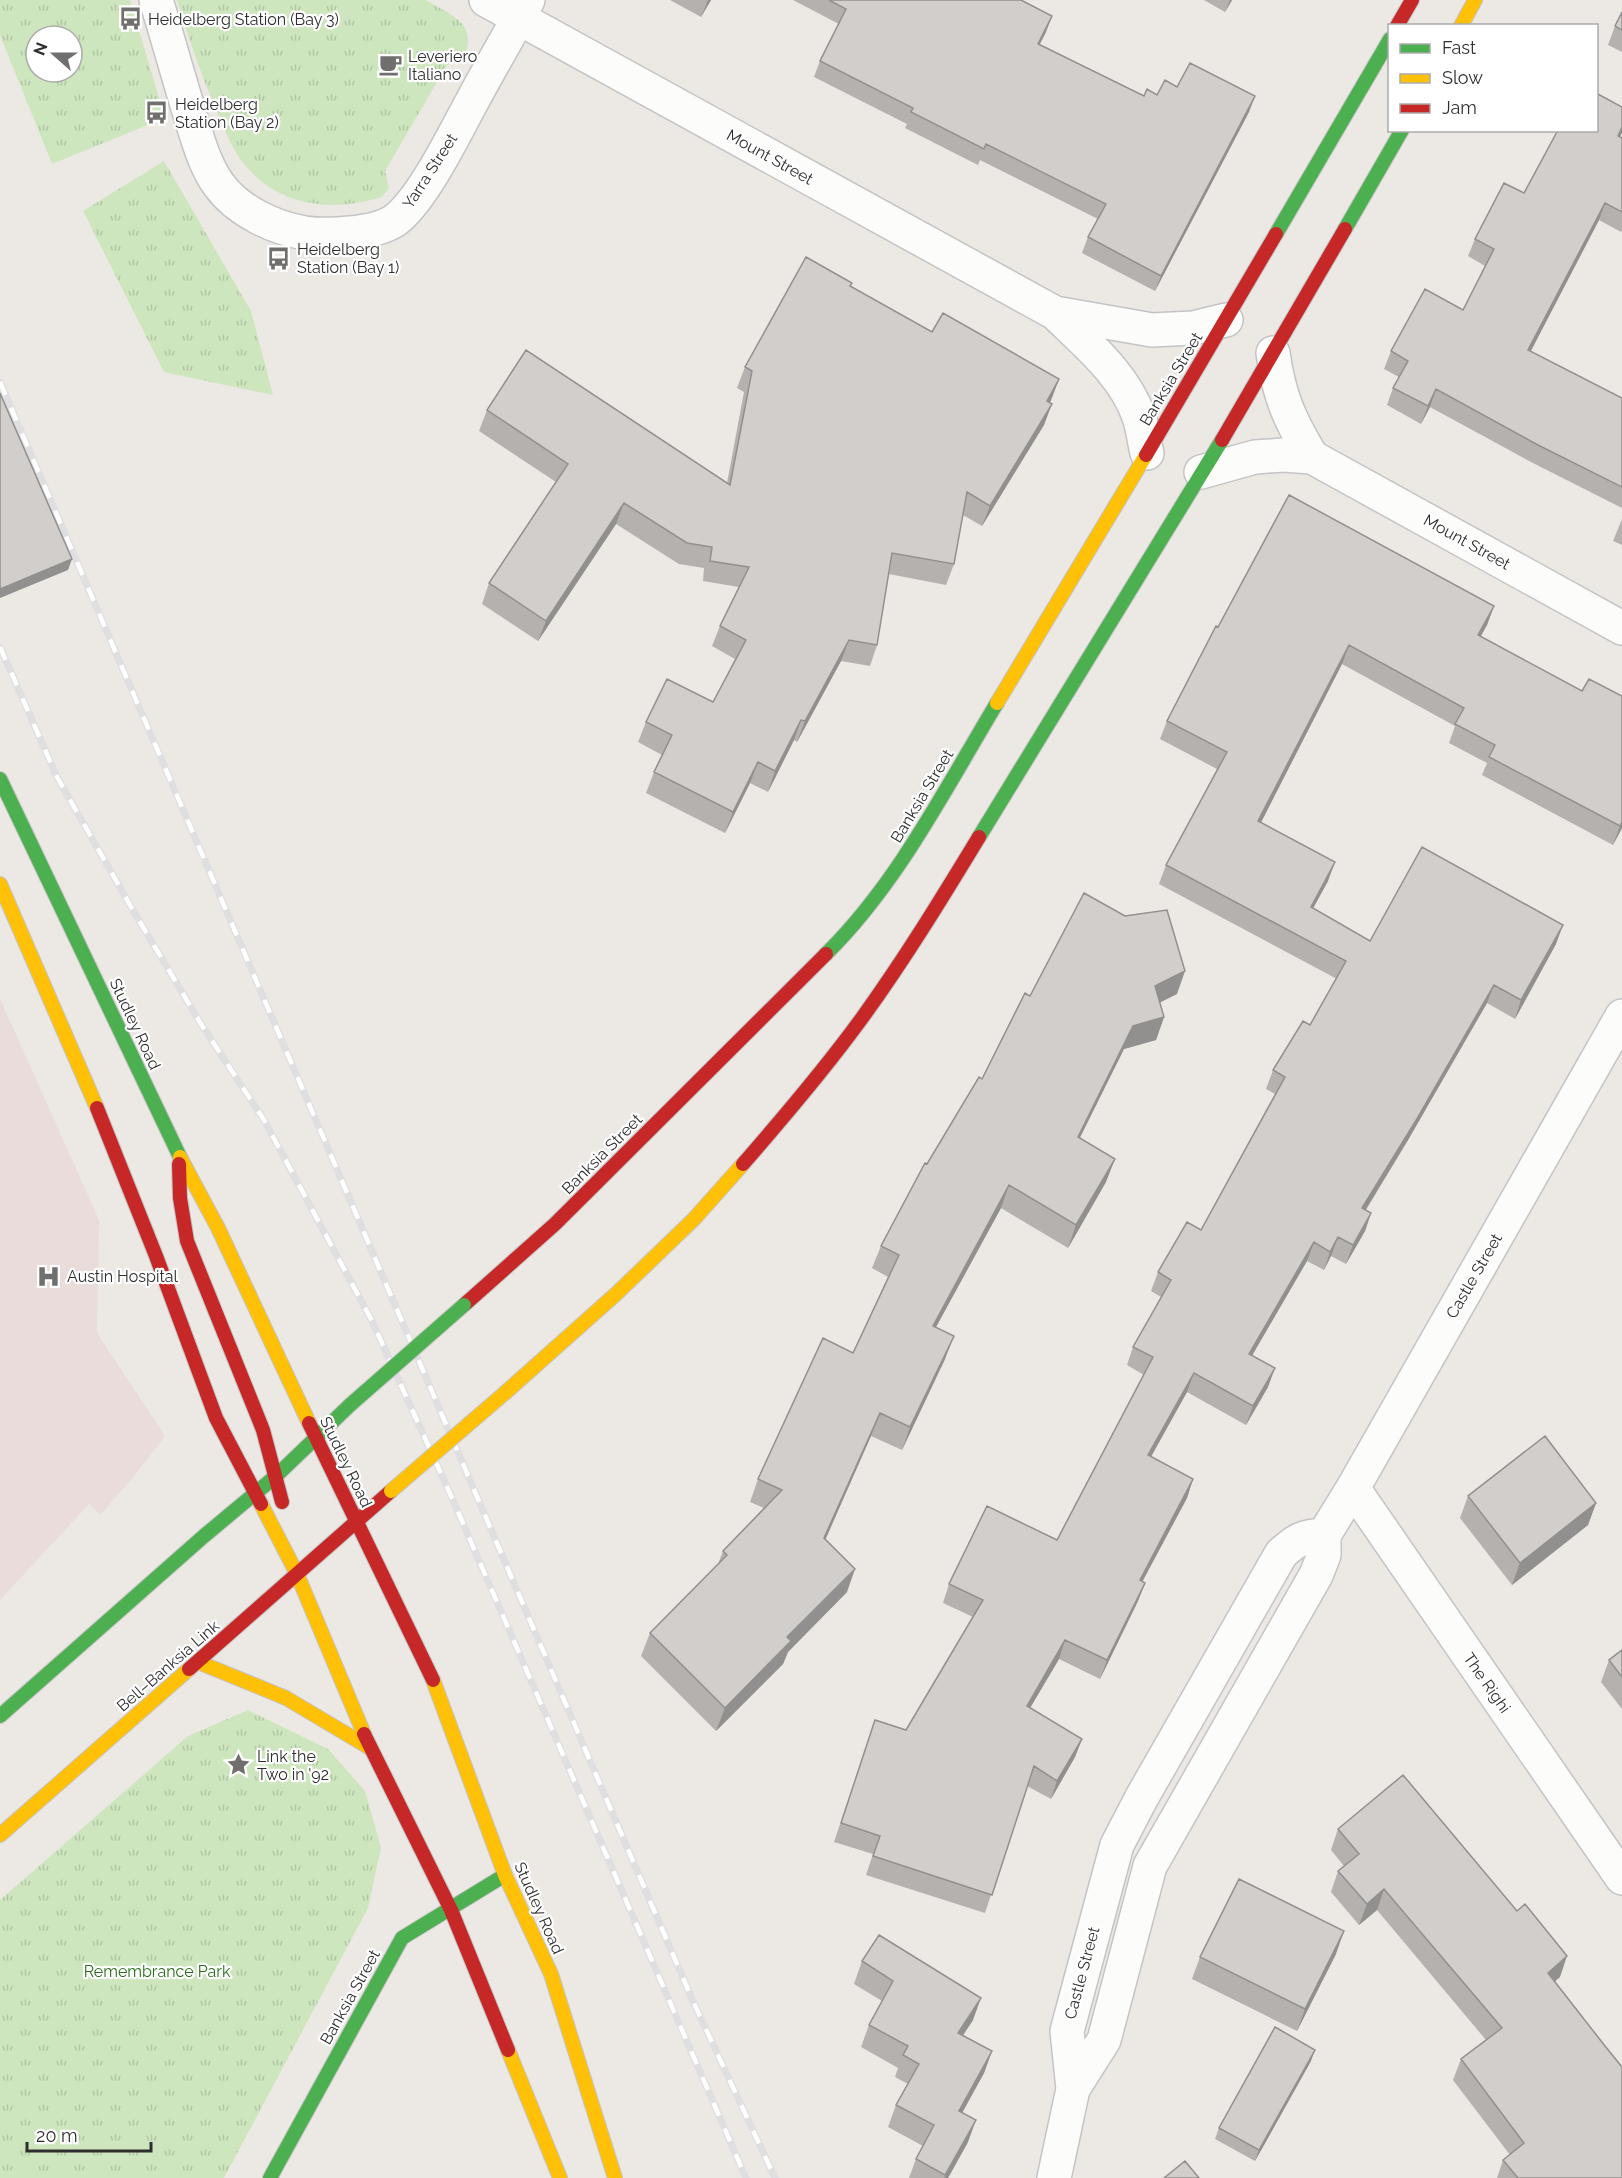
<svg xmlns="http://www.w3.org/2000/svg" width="1622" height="2178" font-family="Raleway,sans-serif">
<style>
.medical{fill:#e9dcdb}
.park{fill:url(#park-tufts);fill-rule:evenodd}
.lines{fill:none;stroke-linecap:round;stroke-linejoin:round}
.street-casing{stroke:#c5c4c5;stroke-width:36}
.fast-casing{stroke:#c5c4c5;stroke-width:16}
.slow-casing{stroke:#c5c4c5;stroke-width:16}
.jam-casing{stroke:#c5c4c5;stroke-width:16}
.street{stroke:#fcfcfb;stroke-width:33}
.fast{stroke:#4caf50;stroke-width:14}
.slow{stroke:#ffc107;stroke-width:14}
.jam{stroke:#c62828;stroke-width:14}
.rail-casing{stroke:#dfdfe1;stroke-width:7}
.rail{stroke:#fff;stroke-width:4.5;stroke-dasharray:14;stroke-linecap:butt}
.fast-bridge-casing{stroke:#c6c5c4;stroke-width:16;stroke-linecap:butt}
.slow-bridge-casing{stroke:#c6c5c4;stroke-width:16;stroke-linecap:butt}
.fast-bridge{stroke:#4caf50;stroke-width:14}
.slow-bridge{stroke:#ffc107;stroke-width:14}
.wall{fill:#b4b1af}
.shaded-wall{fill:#92908e}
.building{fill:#d1cecb;stroke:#92908e;stroke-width:1.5}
.labels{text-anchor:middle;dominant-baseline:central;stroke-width:4.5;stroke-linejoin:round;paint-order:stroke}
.poi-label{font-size:16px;fill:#2e2e2e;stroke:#fff;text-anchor:start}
.street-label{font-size:16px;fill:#2e2e2e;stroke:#fff}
.park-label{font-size:16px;fill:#2c6e1b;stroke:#fff}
</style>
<defs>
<pattern id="park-tufts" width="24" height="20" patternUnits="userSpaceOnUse" patternTransform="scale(1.5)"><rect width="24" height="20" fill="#cee6be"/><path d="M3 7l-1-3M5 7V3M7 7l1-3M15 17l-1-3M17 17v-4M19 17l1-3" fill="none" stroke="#b1c6a4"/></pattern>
</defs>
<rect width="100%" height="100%" fill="#ece8e4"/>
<path class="medical" d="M0 999 99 1220 97 1333 165 1436 134 1476 100 1515 89 1504 0 1600Z"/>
<path class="park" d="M0 0H130L165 118 52 164 0 35ZM36 36H72V72H36Z
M177 0H426C451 15 480 24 463 59L447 65 385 171 389 188 382 197C328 214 269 205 237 154 227 138 221 121 214 104 199 70 188 35 177 0Z
M164 161 251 311 273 395 164 372 83 211Z
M248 1710 328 1749 365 1791 381 1848 368 1908 224 2178H0V1900L188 1736Z"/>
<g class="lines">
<defs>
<path id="street" d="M156 0C168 39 179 79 191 118 198 140 205 166 219 185 238 211 274 228 305 233 327 236 374 234 394 221 423 201 457 128 475 96 492 64 511 33 528 0
M486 0 1055 313C1086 343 1125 375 1139 417 1143 428 1144 441 1147 453
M1055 313 1152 330 1193 328 1226 320
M1273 353C1279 396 1289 419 1312 457
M1201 472 1255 457 1283 455 1312 457 1622 628
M1353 1488 1622 1878
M1073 2089 1104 2040 1150 1866 1316 1575 1324 1555V1535L1353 1488 1622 1016
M1054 2178 1073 2089 1067 2031 1117 1845 1142 1797 1281 1554C1296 1540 1303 1536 1324 1535"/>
<path id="fast" d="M1345 229 1402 130
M1276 234 1390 39
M0 779 180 1157
M979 837 1222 440
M826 954C898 883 945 789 997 703
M0 1716 204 1536 276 1476 350 1405
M270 2178 402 1938 505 1875"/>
<path id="slow" d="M1461 26 1475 0
M997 703 1146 455
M0 884 97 1108
M180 1157 218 1228 309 1423
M506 1392 616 1294 694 1219 743 1164
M261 1504 297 1574 364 1734
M198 1662 286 1698 370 1748
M433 1680 505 1875 551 1974 615 2178
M0 1835 189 1669
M508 2050 560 2178"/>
<path id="jam" d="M1397 26 1412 0
M1222 440 1345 229
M1146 455 1276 234
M97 1108 156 1256 216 1418 261 1504
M179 1164 180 1198 187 1241 263 1430 282 1502
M743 1164C784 1117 825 1069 862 1018 904 960 942 898 979 837
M464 1305 555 1224 826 954
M309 1423 433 1680
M189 1669 391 1491
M364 1734 451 1910 508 2050"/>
</defs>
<use href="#street" class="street-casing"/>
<use href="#fast" class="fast-casing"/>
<use href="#slow" class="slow-casing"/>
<use href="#jam" class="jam-casing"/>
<use href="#street" class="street"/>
<use href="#fast" class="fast"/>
<use href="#slow" class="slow"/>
<use href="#jam" class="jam"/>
<defs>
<path id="rail" d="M0 382 692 1999 775 2178
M0 647 57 777 134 912 201 1024 264 1120 372 1321 452 1498 746 2178"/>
</defs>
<use href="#rail" class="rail-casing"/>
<use href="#rail" class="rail"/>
<defs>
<path id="fast-bridge" d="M350 1405 464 1305"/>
<path id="slow-bridge" d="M391 1491 506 1392"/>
</defs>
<use href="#fast-bridge" class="fast-bridge-casing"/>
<use href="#slow-bridge" class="slow-bridge-casing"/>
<use href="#fast-bridge" class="fast-bridge"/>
<use href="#slow-bridge" class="slow-bridge"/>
</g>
<path class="wall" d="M670 0H711L701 17Z
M793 0H1021L1046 32 1040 44 1144 96 1157 95 1177 87 1249 112 1155 291 1082 253 1088 237 1098 219 980 160 978 165 905 128 907 124 814 77 820 61 839 24Z
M1204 0H1232L1225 12Z
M1622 12V52L1608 45 1615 26Z
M1620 137 1622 138V230L1621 232 1599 220 1530 352 1622 398V508L1531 462 1430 407 1421 424 1387 405 1393 388 1399 377 1384 369 1391 351 1463 310 1485 266 1468 256 1475 239 1524 193Z
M851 287 932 332 1059 379 1050 403 1044 425 982 526 963 515 954 564 946 585 889 574 877 645 870 666 841 661 797 742 794 740 768 792 750 783 725 833 646 793 654 772 662 755 638 742 646 722 713 702 735 659 712 646 720 626 739 587 703 581 704 568 679 564 616 524 538 641 482 604 489 583 556 482 479 431 487 410 727 483 744 392 737 388 745 367Z
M1622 519V545L1613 541Z
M1494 606 1487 625 1480 637 1622 828 1613 845 1482 775 1487 763 1449 743 1455 726 1342 664 1261 822 1328 881 1313 908 1370 941 1556 944 1515 1019 1487 1003 1408 1140 1366 1210 1371 1213 1365 1231 1346 1264 1331 1256 1324 1270 1307 1261 1252 1355 1268 1387 1246 1425 1187 1392 1151 1456 1193 1479 1187 1498 1142 1582 1145 1583 1138 1601 1100 1679 1059 1659 1030 1708 1082 1739 1075 1757 1051 1799 1027 1786 985 1913 866 1875 873 1854 834 1842 875 1720 906 1730 973 1617 943 1603 949 1584 1057 1540 1144 1375 1127 1365 1133 1347 1161 1297 1151 1291 1158 1272 1201 1230 1275 1094 1266 1089 1273 1070 1310 1025 1337 979 1159 884 1166 865 1217 769 1160 739 1167 721 1218 627Z
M1177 994 1160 1002 1164 1017 1156 1040 1124 1049 1080 1138 1106 1182 1068 1248 1001 1208 936 1327 945 1359 902 1450 871 1436 825 1539 847 1592 788 1652 783 1664 716 1731 641 1656 650 1633 718 1564 723 1551 764 1508 750 1502 758 1479 853 1353 888 1277 872 1268 881 1246 927 1164 982 1079 1030 996Z
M1468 1496 1596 1503 1588 1525 1512 1585 1460 1518Z
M1622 1650V1709L1601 1682 1609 1660Z
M1338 1829 1560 1977 1555 1981 1622 2178H1497L1503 2160 1510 2155 1453 2080 1461 2059 1486 2040 1377 1910 1359 1925 1331 1892 1338 1871 1344 1866 1331 1850Z
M1336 1954 1297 2031 1192 1979 1200 1957Z
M862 1961 973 2020 963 2035 992 2051 984 2073 962 2113 968 2142 948 2178H909L916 2159 923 2146 888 2127 896 2105 908 2084 895 2077 898 2068 861 2047 869 2025 882 2001 854 1984Z
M1311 2061 1255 2161 1215 2139 1219 2128Z"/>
<path class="shaded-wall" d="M708 0H711L701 17Z
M1230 0H1232L1225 12Z
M1052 16 1046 32 1032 59 1038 44Z
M1255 96 1249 112 1155 291 1161 276Z
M1622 127V133L1611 153 1618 136Z
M1605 203 1599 220 1522 368 1528 350Z
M1059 379 1051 400 1039 422 1047 401Z
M1436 389 1430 407 1421 424 1428 406Z
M1052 404 1044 425 982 526 990 506Z
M624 503 616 524 538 641 546 621Z
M72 559 68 570 0 598V589Z
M1494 606 1487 625 1471 654 1478 635Z
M849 640 841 661 797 742 805 721Z
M1349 645 1342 664 1252 840 1258 821Z
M801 720 794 740 768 792 775 771Z
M758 762 750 783 725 833 733 812Z
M1622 822V828L1613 845 1620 826Z
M1335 862 1328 881 1304 925 1311 907Z
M1563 925 1556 944 1515 1019 1521 1000Z
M1185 971 1177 994 1147 1009 1155 986Z
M1494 985 1487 1003 1408 1140 1355 1227 1362 1208Z
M1164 1017 1156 1040 1124 1049 1069 1159 1078 1137 1133 1026Z
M1115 1159 1106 1182 1068 1248 1076 1225Z
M1009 1185 1001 1208 924 1349 933 1326Z
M1371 1213 1365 1231 1346 1264 1353 1245Z
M1338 1237 1331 1256 1324 1270 1330 1252Z
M1314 1242 1307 1261 1242 1373 1249 1354Z
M954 1336 945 1359 902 1450 910 1427Z
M1275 1368 1268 1387 1246 1425 1253 1406Z
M1194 1373 1187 1392 1142 1473 1148 1455Z
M880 1413 871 1436 816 1561 824 1538Z
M1193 1479 1187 1498 1133 1599 1140 1580Z
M1596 1503 1588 1525 1512 1585 1520 1563Z
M855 1569 847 1592 788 1652 783 1664 716 1731 725 1708 787 1637Z
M1145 1583 1138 1601 1100 1679 1107 1660Z
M1065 1640 1059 1659 1020 1725 1027 1706Z
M1082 1739 1075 1757 1051 1799 1057 1781Z
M1384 1889 1377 1910 1359 1925 1367 1904Z
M1344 1931 1336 1954 1297 2031 1305 2009Z
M1567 1956 1560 1977 1540 1994 1548 1973Z
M981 1998 973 2020 950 2055 958 2033Z
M1315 2050 1311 2061 1255 2161 1259 2150Z
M992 2051 984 2073 951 2133 959 2111Z
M976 2120 968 2142 948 2178H944Z"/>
<path class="building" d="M829 0H1021L1052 16 1038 44 1144 96 1147 89 1157 95 1165 80 1177 87 1190 63 1255 96 1161 276 1088 237 1106 204 986 144 984 149 911 112 913 108 820 61 846 9Z
M1622 12V30L1615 26Z
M1596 93 1622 107V127L1618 136 1622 138V212L1605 203 1528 350 1622 398V487L1538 445 1436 389 1428 406 1393 388 1408 361 1391 351 1425 289 1463 310 1494 249 1475 239 1504 183 1524 193 1558 130H1596Z
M806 257 852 283 850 286 932 332 943 313 1059 379 1047 401 1052 404 990 506 967 492 954 564 892 553 877 645 849 640 805 721 801 720 775 771 758 762 733 812 654 772 672 735 646 722 667 679 713 702 746 640 720 626 749 567 710 561 712 547 687 543 624 503 546 621 489 583 568 464 487 410 526 350 730 485 752 371 745 367Z
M0 393 72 559 0 589Z
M1289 495 1494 606 1478 635 1582 691 1589 679 1622 696V822L1620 826 1489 757 1495 745 1455 724 1464 708 1349 645 1258 821 1335 862 1311 907 1370 941 1422 847 1563 925 1521 1000 1494 985 1415 1122 1362 1208 1371 1213 1353 1245 1338 1237 1330 1252 1314 1242 1249 1354 1275 1368 1253 1406 1194 1373 1148 1455 1193 1479 1140 1580 1145 1583 1107 1660 1065 1640 1027 1706 1082 1739 1057 1781 1034 1766 992 1895 873 1856 880 1836 841 1823 875 1720 906 1730 983 1600 949 1584 987 1506 1057 1540 1153 1357 1133 1347 1171 1280 1158 1272 1187 1222 1201 1230 1285 1077 1273 1070 1303 1021 1310 1025 1346 961 1166 865 1227 752 1167 721 1216 626 1218 627Z
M1084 893 1125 916 1167 910 1185 971 1155 986 1164 1017 1133 1026 1078 1137 1115 1159 1076 1225 1009 1185 933 1326 954 1336 910 1427 880 1413 824 1538 855 1569 787 1637 791 1641 725 1708 650 1633 727 1555 723 1551 782 1490 758 1479 823 1338 853 1353 899 1255 881 1246 925 1163 927 1164 979 1077 982 1079 1025 993 1030 996Z
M1545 1436 1596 1503 1520 1563 1468 1496Z
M1622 1650V1677L1609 1660Z
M1403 1775 1517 1911 1525 1904 1567 1956 1548 1973 1605 2046 1622 2067V2178H1518L1503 2160 1524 2143 1461 2059 1502 2028 1384 1889 1367 1904 1338 1871 1359 1854 1338 1829Z
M1239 1879 1344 1931 1305 2009 1200 1957Z
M879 1935 981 1998 958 2033 992 2051 959 2111 976 2120 945 2175 916 2159 934 2125 896 2105 919 2064 903 2055 908 2046 869 2025 893 1981 862 1961Z
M1275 2027 1315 2050 1259 2150 1219 2128Z
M1185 2161 1199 2178H1164Z"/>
<defs>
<symbol id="bus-bare" viewBox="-9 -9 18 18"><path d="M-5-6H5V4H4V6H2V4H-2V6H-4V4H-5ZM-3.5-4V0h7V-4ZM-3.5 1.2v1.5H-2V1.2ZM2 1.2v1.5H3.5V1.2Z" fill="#706f6e" stroke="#fff" stroke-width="2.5" paint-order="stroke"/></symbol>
<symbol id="cafe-bare" viewBox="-9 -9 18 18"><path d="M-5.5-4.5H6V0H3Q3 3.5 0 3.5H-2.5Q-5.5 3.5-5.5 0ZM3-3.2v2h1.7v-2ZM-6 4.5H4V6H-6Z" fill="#706f6e" stroke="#fff" stroke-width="2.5" paint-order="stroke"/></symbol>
<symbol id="hospital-bare" viewBox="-9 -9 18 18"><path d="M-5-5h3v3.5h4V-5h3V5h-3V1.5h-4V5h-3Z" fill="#706f6e" stroke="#fff" stroke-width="2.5" paint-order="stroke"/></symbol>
<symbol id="sight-bare" viewBox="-9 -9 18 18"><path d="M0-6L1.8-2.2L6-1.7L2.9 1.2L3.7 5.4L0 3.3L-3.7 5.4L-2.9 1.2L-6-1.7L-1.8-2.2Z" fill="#706f6e" stroke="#fff" stroke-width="2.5" paint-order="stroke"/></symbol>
</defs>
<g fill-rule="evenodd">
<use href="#bus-bare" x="114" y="2" width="33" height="33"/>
<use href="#cafe-bare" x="374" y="48" width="33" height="33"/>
<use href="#bus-bare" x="140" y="96" width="33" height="33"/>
<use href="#bus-bare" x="262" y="242" width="33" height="33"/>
<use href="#hospital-bare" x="32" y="1260" width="33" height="33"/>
<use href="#sight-bare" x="222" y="1748" width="33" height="33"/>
</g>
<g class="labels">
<g class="poi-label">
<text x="148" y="19">Heidelberg Station (Bay 3)</text>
<text x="408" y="56">Leveriero<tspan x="408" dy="18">Italiano</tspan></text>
<text x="175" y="104">Heidelberg<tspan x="175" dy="18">Station (Bay 2)</tspan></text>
<text x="297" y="249">Heidelberg<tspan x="297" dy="18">Station (Bay 1)</tspan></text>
<text x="67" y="1276">Austin Hospital</text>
<text x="257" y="1756">Link the<tspan x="257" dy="18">Two in '92</tspan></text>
</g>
<g class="street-label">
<text transform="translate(770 157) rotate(29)">Mount Street</text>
<text transform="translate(430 171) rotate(-57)">Yarra Street</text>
<text transform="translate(1171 379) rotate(-59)">Banksia Street</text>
<text transform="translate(1467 542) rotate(29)">Mount Street</text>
<text transform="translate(922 796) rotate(-59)">Banksia Street</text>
<text transform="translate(135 1024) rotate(65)">Studley Road</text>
<text transform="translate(602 1154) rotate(-45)">Banksia Street</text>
<text transform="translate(1474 1276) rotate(-60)">Castle Street</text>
<text transform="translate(346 1462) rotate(64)">Studley Road</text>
<text transform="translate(168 1666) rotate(-41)">Bell–Banksia Link</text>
<text transform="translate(1487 1683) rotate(55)">The Righi</text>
<text transform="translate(539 1908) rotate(66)">Studley Road</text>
<text transform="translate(1082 1973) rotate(-75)">Castle Street</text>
<text transform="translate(350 1997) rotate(-61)">Banksia Street</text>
</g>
<g class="park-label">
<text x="157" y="1971">Remembrance Park</text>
</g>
</g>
<rect x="1388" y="24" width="210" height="108" fill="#ffffff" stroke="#ababab" stroke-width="1.5"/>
<rect x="1400" y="44" width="30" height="9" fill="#4caf50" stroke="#ababab" stroke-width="1.5"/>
<text x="1442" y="54" font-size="18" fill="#2e2e2e">Fast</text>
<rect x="1400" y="74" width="30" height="9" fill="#ffc107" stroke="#ababab" stroke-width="1.5"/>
<text x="1442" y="84" font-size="18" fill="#2e2e2e">Slow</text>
<rect x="1400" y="104" width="30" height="9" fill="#c62828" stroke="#ababab" stroke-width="1.5"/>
<text x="1442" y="114" font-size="18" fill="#2e2e2e">Jam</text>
<g transform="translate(54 54) rotate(291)"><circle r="28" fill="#ffffff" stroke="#ababab" stroke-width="1.5"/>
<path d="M0-4.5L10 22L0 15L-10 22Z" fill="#706f6e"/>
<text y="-9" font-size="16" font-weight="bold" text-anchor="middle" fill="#2e2e2e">N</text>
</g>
<path d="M27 2142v9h124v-9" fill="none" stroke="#2e2e2e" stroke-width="3"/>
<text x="36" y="2142" font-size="18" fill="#2e2e2e" stroke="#ffffff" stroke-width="4.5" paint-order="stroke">20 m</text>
</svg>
